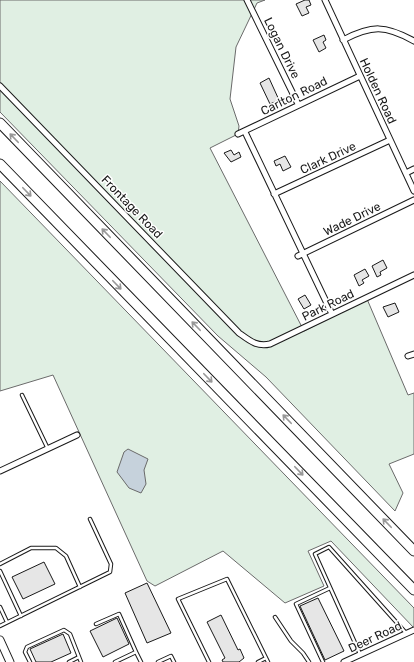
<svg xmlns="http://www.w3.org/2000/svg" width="414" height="662" font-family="Rubik,sans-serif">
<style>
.green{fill:#e0efe3;stroke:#6a6a6a}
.water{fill:#c6d2dc;stroke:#6a6a6a}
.building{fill:#e6e6e6;stroke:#1a1a1a}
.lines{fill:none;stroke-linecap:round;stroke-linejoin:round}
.lane-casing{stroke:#1a1a1a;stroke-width:4.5}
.street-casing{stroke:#1a1a1a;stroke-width:7}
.secondary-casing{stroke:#1a1a1a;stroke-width:9}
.highway-casing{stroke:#1a1a1a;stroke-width:11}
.lane{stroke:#fff;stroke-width:2.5}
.street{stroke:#fff;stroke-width:5}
.secondary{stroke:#fff;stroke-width:7}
.highway{stroke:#fff;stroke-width:9}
.oneway{stroke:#989898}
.labels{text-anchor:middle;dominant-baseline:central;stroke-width:3;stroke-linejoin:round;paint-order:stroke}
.street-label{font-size:12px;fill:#1a1a1a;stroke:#fff}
</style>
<rect width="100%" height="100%" fill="#fff"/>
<path class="green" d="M0 0H265L257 3 236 47 230 99 239 126 238 134 210 148 304 331 367 299 408 395 414 393V454L389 464 403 493 395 511 266 377 218 336 0 112Z
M0 181 414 608V628L331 541 308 551 324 586 285 603 223 551 155 586 147 581 53 375 0 391Z"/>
<path class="water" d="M128 449 148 459 144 470 146 484 141 493 129 488 117 472 124 452Z"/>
<path class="building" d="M305 0H309L311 5 306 7 309 13 302 16 296 4Z
M324 35 326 40 323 42 326 48 319 52 313 40Z
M269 78 279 100 270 104 260 83Z
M231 150 234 155 239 152 241 157 231 162 224 153Z
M285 156 291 167 283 171 280 164 276 166 274 161Z
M383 260 387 268 380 272 381 275 377 277 372 266Z
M365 269 369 276 362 280 364 283 359 286 354 275Z
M305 295 311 305 304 309 298 299Z
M395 303 399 312 388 317 383 307Z
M44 562 55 584 23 599 12 577Z
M147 583 171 633 147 643 125 593Z
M318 598 344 651 325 660 300 606Z
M221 615 238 650 240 649 244 658 239 662H223L222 660 225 658 207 622Z
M117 618 129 644 103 657 90 631Z
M63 634 71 653 51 662H36L30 649Z"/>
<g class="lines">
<defs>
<path id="lane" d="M22 395 48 449
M0 564 31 548H56L66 556 80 587
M0 571 21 616
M0 607 7 622
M275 617 291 641 303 653 309 662
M96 624 119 614 136 652
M0 626 110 572 111 564 90 519
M360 654 315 554 329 547 406 633
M30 662 25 652 27 647 64 630 70 634 81 662
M69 662 79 657
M115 662 136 652 141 662
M158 662 171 656 174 662
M209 662 178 599 227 579 268 662
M258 662 266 658
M323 662 296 604 330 588"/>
<path id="street" d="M247 0 298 104
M325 0 414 191
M343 40C372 25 385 25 414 41
M0 86 239 333C250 341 257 347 270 344L414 275
M245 132 332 314
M238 134 360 76
M406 173 414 169
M274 194 390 140
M298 256 414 200
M408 356 414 354
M0 471 77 435
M344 662 414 630"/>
<path id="secondary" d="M0 640 10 662"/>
<path id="highway" d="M0 123 414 551
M0 164 414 590"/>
</defs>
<use href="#lane" class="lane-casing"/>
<use href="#street" class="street-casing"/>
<use href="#secondary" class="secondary-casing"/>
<use href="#highway" class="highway-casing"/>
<use href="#lane" class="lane"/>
<use href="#street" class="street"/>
<use href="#secondary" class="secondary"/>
<use href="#highway" class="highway"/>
</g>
<defs><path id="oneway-shaft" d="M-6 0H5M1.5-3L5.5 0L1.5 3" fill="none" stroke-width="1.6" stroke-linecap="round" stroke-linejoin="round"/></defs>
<g class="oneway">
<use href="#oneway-shaft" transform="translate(14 138) rotate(-134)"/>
<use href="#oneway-shaft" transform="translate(27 192) rotate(46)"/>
<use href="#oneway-shaft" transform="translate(106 233) rotate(-134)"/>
<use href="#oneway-shaft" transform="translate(117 285) rotate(46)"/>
<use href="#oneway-shaft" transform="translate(196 326) rotate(-134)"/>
<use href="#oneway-shaft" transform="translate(208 378) rotate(46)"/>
<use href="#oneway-shaft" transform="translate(287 419) rotate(-134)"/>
<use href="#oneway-shaft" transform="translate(299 471) rotate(46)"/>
<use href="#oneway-shaft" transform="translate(387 523) rotate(-134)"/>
</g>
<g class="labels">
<g class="street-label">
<text transform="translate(282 48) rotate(64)">Logan Drive</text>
<text transform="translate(378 91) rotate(65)">Holden Road</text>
<text transform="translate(294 96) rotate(-26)">Carlton Road</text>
<text transform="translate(328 158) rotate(-25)">Clark Drive</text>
<text transform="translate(132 207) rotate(46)">Frontage Road</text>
<text transform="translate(352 219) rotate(-26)">Wade Drive</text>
<text transform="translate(328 305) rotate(-26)">Park Road</text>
<text transform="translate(375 637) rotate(-25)">Deer Road</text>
</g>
</g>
</svg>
